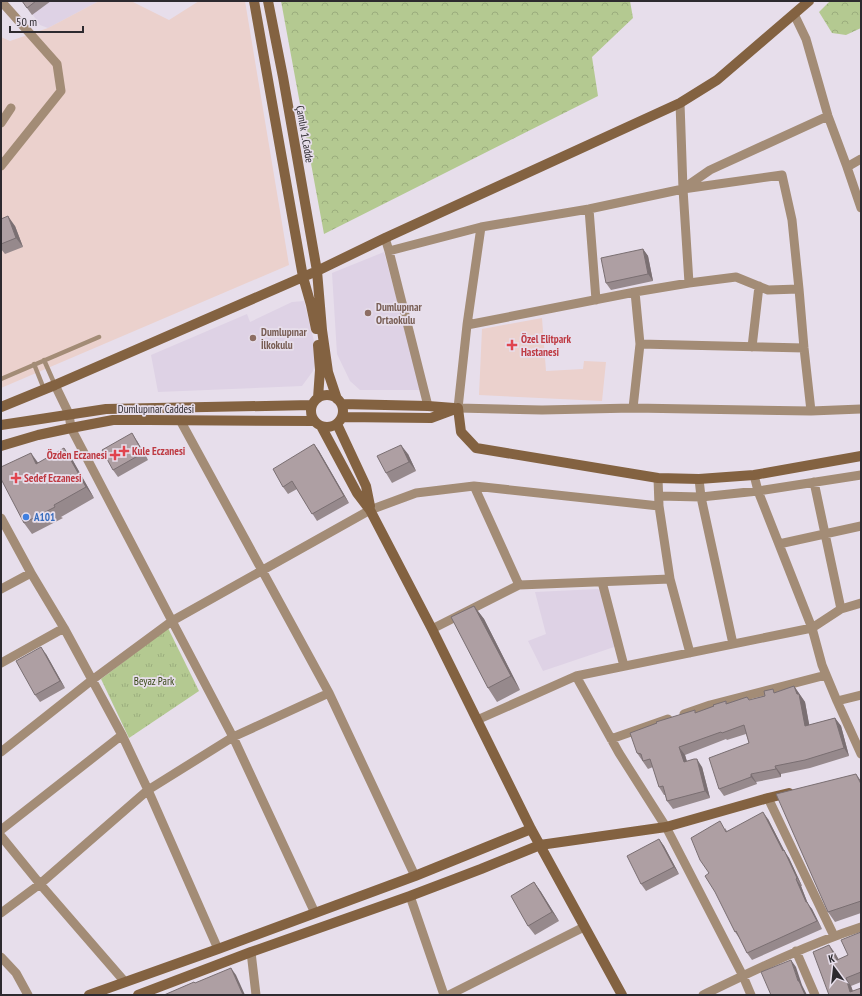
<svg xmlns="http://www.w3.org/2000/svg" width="862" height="996" font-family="'PT Sans Narrow',sans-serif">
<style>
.built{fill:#ded2e5}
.medical{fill:#ebd1cd}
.grass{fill:url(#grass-tufts)}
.forest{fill:url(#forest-crowns)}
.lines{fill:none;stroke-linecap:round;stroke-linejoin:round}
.lane{stroke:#a38c76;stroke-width:4.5}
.street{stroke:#a38c76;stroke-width:9}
.secondary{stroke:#836241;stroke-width:10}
.wall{fill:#96898c}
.shaded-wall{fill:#7a6f72}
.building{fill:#ae9fa3;stroke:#7a6f72}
.education-dot{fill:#8d6e63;stroke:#e7deeb;stroke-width:1.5}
.health-dot{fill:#e0444e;stroke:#e7deeb;stroke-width:1.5}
.shop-dot{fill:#3f7fe0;stroke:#e7deeb;stroke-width:1.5}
.labels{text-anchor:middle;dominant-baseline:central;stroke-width:3.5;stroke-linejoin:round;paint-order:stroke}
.street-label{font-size:11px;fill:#2d2a2f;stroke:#e7deeb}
.education-label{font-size:11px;font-weight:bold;fill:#785e54;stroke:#e7deeb;text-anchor:start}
.health-label{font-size:11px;font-weight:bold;fill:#be3a42;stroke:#e7deeb;text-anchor:start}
.shop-label{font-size:11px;font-weight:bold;fill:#366cbe;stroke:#e7deeb;text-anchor:start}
.park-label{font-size:11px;fill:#374716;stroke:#e7deeb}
</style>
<defs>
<pattern id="grass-tufts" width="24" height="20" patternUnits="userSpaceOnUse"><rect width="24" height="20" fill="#b4c991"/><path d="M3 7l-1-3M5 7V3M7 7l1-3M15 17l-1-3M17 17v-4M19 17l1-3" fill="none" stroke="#9bad7d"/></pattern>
<pattern id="forest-crowns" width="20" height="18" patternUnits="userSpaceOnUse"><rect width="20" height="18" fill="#b4c991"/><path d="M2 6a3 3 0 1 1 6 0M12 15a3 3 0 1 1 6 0" fill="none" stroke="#9bad7d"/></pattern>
</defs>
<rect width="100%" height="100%" fill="#e7deeb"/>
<path class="built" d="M23 1H99L48 28 40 25Z
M384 252 421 390H360L350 381 337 354 332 273Z
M304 301 317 353 313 371 302 386 158 392 151 355 247 314 250 322 292 302Z
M598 589 603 592 617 646 543 671 528 641 546 634 535 592Z"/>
<path class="medical" d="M99 1H131L169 20 199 1H245L289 265 1 388V37L10 41 48 28Z
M542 318 546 371 583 369 584 361 606 362 602 401 479 395 482 329Z"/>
<path class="grass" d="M168 628 199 691 129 738 101 679Z"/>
<path class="forest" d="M281 1H630L633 18 592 57 598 96 324 234Z
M830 1H861V28L846 35 832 33 819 12Z"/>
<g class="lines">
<path class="lane" d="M44 360 55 385
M34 364 44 389
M1 379 99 337"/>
<path class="street" d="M1 1 57 64 61 91 1 166
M794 14 806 39 828 116 847 167 861 208
M680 103 683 189 689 283
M1 123 11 108
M847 167 861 159
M684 188 710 170 828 116
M589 209 596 300
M481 227 467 325 458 408 542 410 633 408 811 411 861 409
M385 238 389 251 428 406
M389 251 481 227 589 209 683 189 782 175 792 220 799 289 804 348 811 411
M467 325 635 292 689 283 736 277 768 290 799 289
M640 344 804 348
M752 347 759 286
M55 385 69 414 71 428 172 621 233 737 315 913
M633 408 640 344 635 292
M180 420 329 693 415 876
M754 475 758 491 812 628 822 665 837 701 861 754
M658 478 659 506 670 579 690 653
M699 479 701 497 733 644
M814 482 841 609
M474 486 519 585
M659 496 701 497 758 491 861 475
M1 518 31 573 64 628 122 735 148 790 218 949
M779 544 861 526
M602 582 624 666
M1 589 31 573
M432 629 519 585 670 579
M1 663 64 628
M576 676 619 753 666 827 743 976 751 995
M837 701 861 695
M684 714 710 705 826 675
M477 720 576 676 812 628 841 609 861 603
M611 739 668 719
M1 752 92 680 172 621 370 510 416 493 474 486 659 506
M768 798 834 936
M1 830 122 735
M1 836 40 884 125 982
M410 896 444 995
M1 913 40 884 148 790 233 737 329 693
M796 951 815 995
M251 952 256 995
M1 957 16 973 28 995
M449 995 584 927
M703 995C755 970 806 945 861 927"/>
<path class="secondary" d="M254 1 303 277 311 305 316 329
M268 1 283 77 317 271 322 330 328 372 337 399
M311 411a16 16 0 1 1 32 0a16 16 0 1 1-32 0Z
M318 398 320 370 318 345
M342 404 428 406 454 408
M1 407 55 385 303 277 317 271 385 238 680 103 717 80 809 1
M458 408 461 432 476 448 658 478 699 479 754 475 861 456
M342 417 431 418 458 408
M337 424 366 486 370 506
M1 425 21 422 106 409 312 405
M321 426 357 493 370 510 432 629 531 829 622 995
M1 446 38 435 71 428 113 420H148L314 421
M89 995 218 949 415 876 531 829
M138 995 251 952 410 896 481 869 540 845 666 827 768 798 789 793"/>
</g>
<path class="wall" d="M22 1H51L32 15Z
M1 219 15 226 23 247 5 254 1 249Z
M643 249 648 256 653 281 611 290 606 283Z
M137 441 148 460 118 477 113 470Z
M314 444 319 451 349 503 317 521 297 489 288 494 283 487Z
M408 454 416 471 392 483 386 473Z
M72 459 94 498 61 517 63 518 32 534 24 523 38 463Z
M474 606 484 619 520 690 497 702 488 688Z
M46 654 65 688 40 702 35 695Z
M794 686 805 702 809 725 835 718 841 726 849 756 810 768 781 774V777L756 782 757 784 724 796 719 789 749 743 746 734 727 740 726 739 685 755 687 761 702 767 710 798 673 809 667 801 665 795H664L659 787 653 767 648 769 637 753 697 713 726 701 727 703 747 697 750 700Z
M861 781V913L835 922 828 912Z
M768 819 785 852 789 858 802 886H801L808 904 812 909 822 929 752 960 747 953 740 939 735 932 709 873 725 828 727 831Z
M659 839 664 846 679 874 646 891 641 884Z
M534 882 541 892 559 921 535 935 528 926Z
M861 932V982L851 986 853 991 861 995H829L835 953 839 960 848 955Z"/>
<path class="shaded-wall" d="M8 216 15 226 23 247 16 238Z
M643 249 648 256 653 281 648 274Z
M132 433 137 441 148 460 143 453Z
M314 444 319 451 349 503 344 496Z
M401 445 408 454 416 471 409 462Z
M64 448 72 459 94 498 86 487Z
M31 453 39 464H36Z
M474 606 484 619 520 690 511 676Z
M41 647 46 654 65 688 60 681Z
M794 686 805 702 811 734 805 726Z
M835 718 841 726 849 756 844 748Z
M679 747 685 755 689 770 684 762Z
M697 759 702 767 710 798 705 791Z
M775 766 781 774V777L776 769Z
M751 774 756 782 757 784 751 777Z
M856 774 861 781V784Z
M763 812 768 819 785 852 789 858 802 886 797 878 783 851Z
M659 839 664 846 679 874 674 867Z
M796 879 801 886 808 904 812 909 822 929 806 902Z
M534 882 541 892 559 921 552 912Z
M829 945 835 953 843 968 837 960Z
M791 960 796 967 802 985 807 995H805L798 981Z
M231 968 236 975 245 995H243Z
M846 978 851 986 854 995 850 992Z"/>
<path class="building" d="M22 1H36L27 8Z
M8 216 16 238 1 244V219Z
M643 249 648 274 606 283 601 258Z
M132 433 143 453 113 470 102 450Z
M314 444 344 496 312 514 292 481 283 487 273 469Z
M401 445 409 462 386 473 377 456Z
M64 448 86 487 54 505 55 507 24 523 1 479V467L31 453 36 464Z
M474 606 511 676 488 688 451 617Z
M41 647 60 681 35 695 16 661Z
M794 686 797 694H799L805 726 835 718 844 748 805 760 775 766 776 769 751 774V777L719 789 709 758 749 743 744 725 722 733 721 732 679 747 684 762 694 759H697L705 791 667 801 663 786 659 787 650 759 643 761 641 754 637 753 630 733 657 723 656 722 695 710V713L714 706 713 705 726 701V704L747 697 749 700 765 696 764 691 773 689 774 693Z
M856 774 861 784V901L828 912 776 794Z
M763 812 783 851 784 850 797 878 796 879 806 902H807L817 921 747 953 736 931 735 932 715 892 705 876 709 873 700 860 691 838 720 821 726 832Z
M659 839 674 867 641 884 627 856Z
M534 882 552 912 528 926 511 896Z
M861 932V972L846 978 850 992 861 988V995H829L813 952 829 945 837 960 848 955 841 940Z
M791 960 798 981H799L805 995H771L761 972Z
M231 968 243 995H164L194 982 195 983Z"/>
<g class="education-dot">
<circle cx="368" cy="313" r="4"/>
<circle cx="253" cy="338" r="4"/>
</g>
<g class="health-dot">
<path d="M510 339h4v4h4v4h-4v4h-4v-4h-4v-4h4z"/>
<path d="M122 445h4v4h4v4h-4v4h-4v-4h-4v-4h4z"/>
<path d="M113 449h4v4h4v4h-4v4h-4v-4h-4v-4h4z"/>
<path d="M14 472h4v4h4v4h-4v4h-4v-4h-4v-4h4z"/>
</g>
<circle class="shop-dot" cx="26" cy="517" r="4"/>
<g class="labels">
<g class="street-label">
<text transform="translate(305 134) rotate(80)">Çamlık 1.Cadde</text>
<text x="156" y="409">Dumlupınar Caddesi</text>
</g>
<g class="education-label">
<text x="376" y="307">Dumlupınar<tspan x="376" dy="13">Ortaokulu</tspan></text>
<text x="261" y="332">Dumlupınar<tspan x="261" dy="13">İlkokulu</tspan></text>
</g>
<g class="health-label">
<text x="521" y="339">Özel Elitpark<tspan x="521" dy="13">Hastanesi</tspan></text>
<text x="132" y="451">Kule Eczanesi</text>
<text x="107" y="455" text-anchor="end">Özden Eczanesi</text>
<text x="24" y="478">Sedef Eczanesi</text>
</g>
<g class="shop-label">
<text x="34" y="517">A101</text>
</g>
<g class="park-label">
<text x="154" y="681">Beyaz Park</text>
</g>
</g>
<rect width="862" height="996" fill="none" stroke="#2d2a2f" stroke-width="4"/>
<g transform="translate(834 968) rotate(345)" stroke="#e7deeb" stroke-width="3" paint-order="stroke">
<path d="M0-3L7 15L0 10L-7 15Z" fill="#2d2a2f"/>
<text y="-6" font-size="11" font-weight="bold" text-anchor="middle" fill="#2d2a2f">K</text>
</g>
<path d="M10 26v6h73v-6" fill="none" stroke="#2d2a2f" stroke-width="2"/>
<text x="16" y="26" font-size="12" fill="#2d2a2f" stroke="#e7deeb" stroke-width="3" paint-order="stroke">50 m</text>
</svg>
